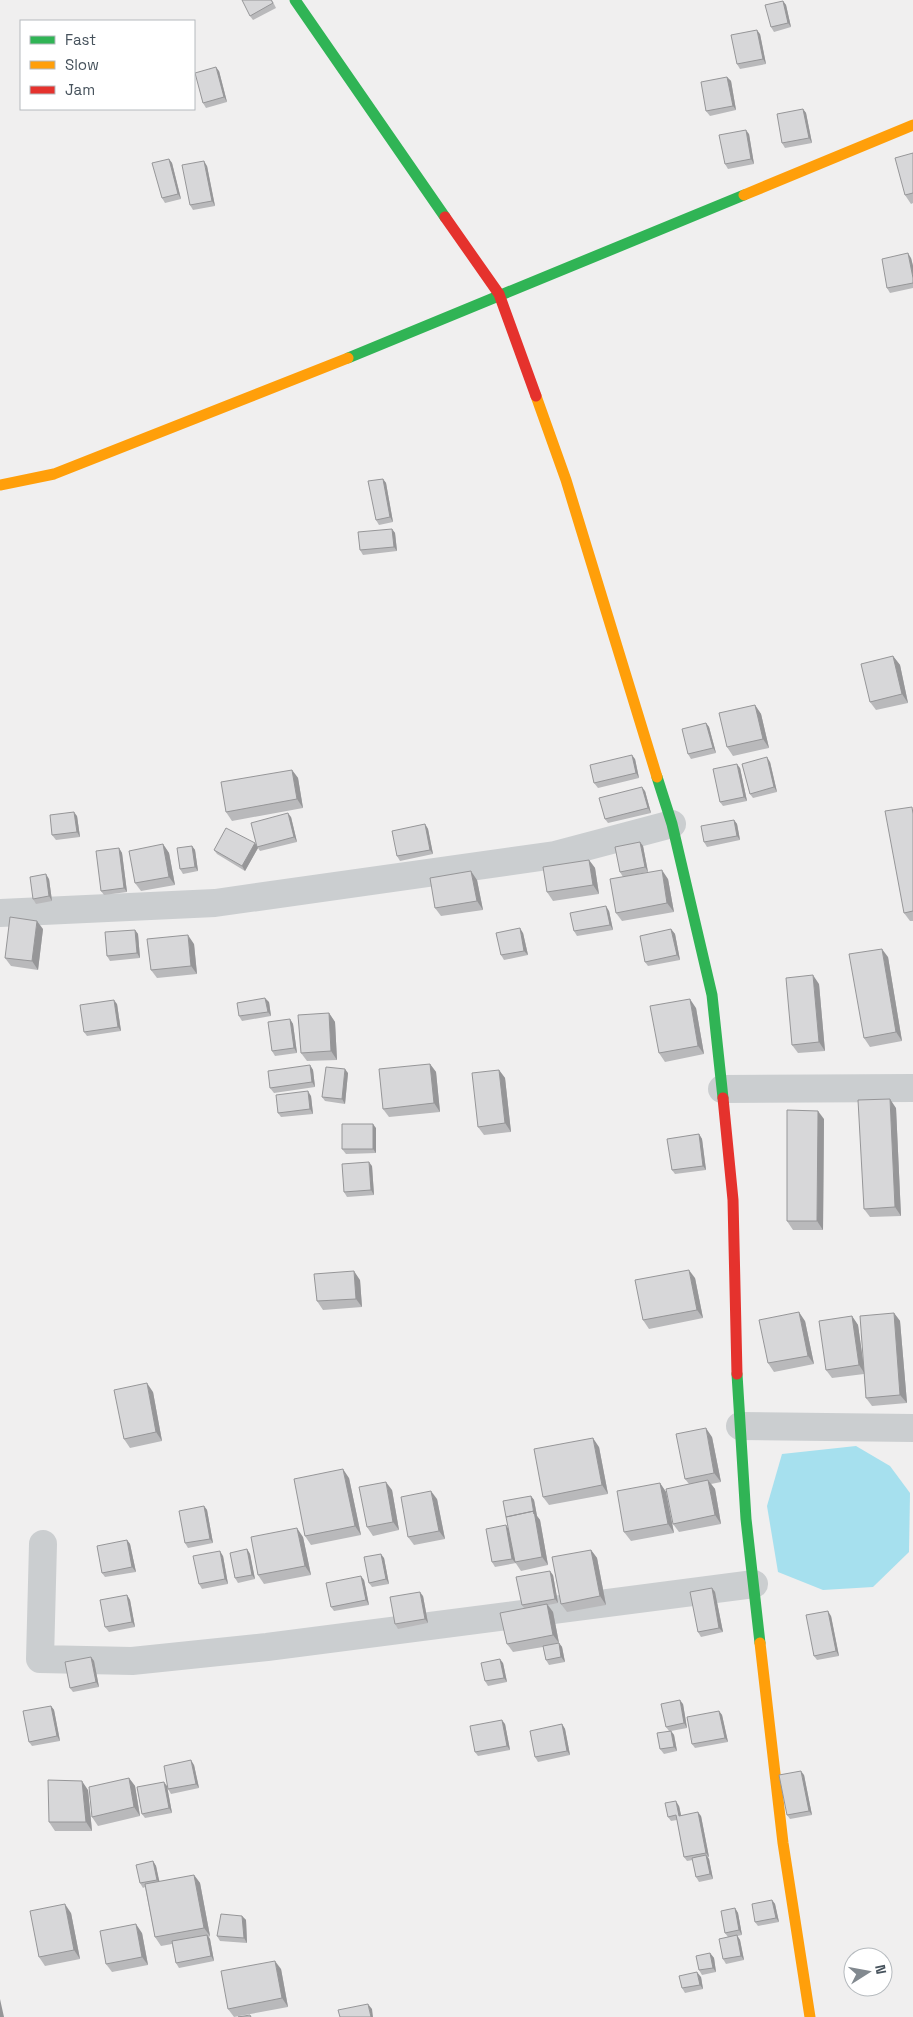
<svg xmlns="http://www.w3.org/2000/svg" width="913" height="2017" font-family="'Space Grotesk',sans-serif">
<style>
.water{fill:#a6e0ee}
.lines{fill:none;stroke-linecap:round;stroke-linejoin:round}
.street{stroke:#cbced0;stroke-width:28}
.fast{stroke:#30b455;stroke-width:11}
.slow{stroke:#ff9f0a;stroke-width:11}
.jam{stroke:#e5322d;stroke-width:11}
.wall{fill:#b9b9bb}
.shaded-wall{fill:#969698}
.building{fill:#d7d7d9;stroke:#969698}
</style>
<rect width="100%" height="100%" fill="#f0efef"/>
<path class="water" d="M856 1446 890 1466 910 1493 909 1552 873 1587 823 1590 778 1572 767 1506 782 1454Z"/>
<g class="lines">
<path class="street" d="M0 913 215 903 555 855 672 824
M722 1089 913 1088
M740 1426 913 1428
M43 1544 40 1659 132 1661 267 1647 754 1584"/>
<path class="fast" d="M295 0 445 217
M348 358 744 195
M657 777 672 824 712 995 723 1098
M737 1374 746 1519 760 1643"/>
<path class="slow" d="M744 195 913 125
M536 396 566 480 657 777
M0 485 54 474 348 358
M760 1643 783 1843 810 2017"/>
<path class="jam" d="M445 217 499 294 536 396
M723 1098 733 1200 737 1374"/>
</g>
<path class="wall" d="M272 0 276 8 253 20 250 16Z
M783 1 786 5 791 27 774 32 771 27Z
M760 34 766 64 740 69 737 64Z
M219 71 227 102 206 108 203 103Z
M727 77 731 81 736 110 710 116 706 111Z
M803 109 806 113 812 143 785 148 782 143Z
M749 134 754 164 728 169 725 164Z
M913 153V203L911 204 905 195Z
M169 159 172 163 181 199 165 203 162 198Z
M207 166 215 206 193 210 190 205Z
M911 258 913 266V288L890 293 887 288Z
M383 479 386 483 393 522 379 525 376 520Z
M392 529 395 533 397 551 363 555 360 550Z
M893 656 900 665 908 703 876 710 870 702Z
M755 705 761 714 769 748 733 756 727 747Z
M706 723 709 727 716 753 691 759 688 754Z
M635 759 639 778 598 788 594 783Z
M770 762 777 792 753 798 750 794Z
M740 768 747 801 723 806 720 802Z
M292 770 298 778 303 808 232 821 226 812Z
M645 791 651 813 608 823 605 819Z
M913 809V921H910L904 913Z
M77 816 80 837 56 840 52 835Z
M291 817 297 842 260 851 258 848 245 871 217 854 214 850 255 843 257 846Z
M734 820 737 824 740 840 707 847 704 842Z
M425 824 428 829 433 854 400 861 397 856Z
M640 842 643 846 648 872 623 877 620 872Z
M163 844 169 853 175 885 141 891 135 883Z
M192 846 195 850 198 871 183 874 180 869Z
M119 848 122 853 127 892 104 895 101 891Z
M589 860 595 868 599 894 553 901 547 892Z
M49 879 52 901 36 904 33 899Z
M668 879 674 912 622 921 616 913Z
M477 880 483 910 441 916 435 908Z
M609 911 613 930 577 936 574 931Z
M43 929 38 970 11 966 5 958Z
M671 929 675 934 680 960 648 966 645 962Z
M135 930 138 934 140 958 110 961 107 956Z
M523 933 528 955 504 960 501 955Z
M194 944 197 974 157 978 151 970Z
M888 957 902 1041 870 1047 864 1038Z
M819 984 825 1051 798 1053 792 1045Z
M269 1002 271 1016 242 1021 239 1016Z
M117 1004 121 1031 87 1036 84 1032Z
M696 1008 704 1054 665 1062 659 1053Z
M329 1013 335 1022 337 1060 307 1061 301 1053Z
M290 1019 293 1024 297 1053 275 1056 272 1051Z
M430 1064 436 1072 440 1112 389 1117 383 1109Z
M310 1065 313 1070 315 1087 274 1093 270 1088Z
M499 1070 505 1078 511 1132 484 1135 478 1127Z
M348 1073 345 1104 325 1101 322 1097Z
M311 1096 313 1114 281 1117 278 1113Z
M896 1108 901 1216 870 1217 864 1209Z
M824 1119 823 1230H793L787 1221Z
M376 1128V1153L346 1154 342 1149Z
M699 1134 702 1139 706 1170 675 1174 672 1170Z
M372 1166 374 1195 347 1197 344 1192Z
M695 1278 703 1318 649 1329 643 1320Z
M360 1280 362 1307 323 1310 317 1301Z
M894 1313 900 1321 907 1403 872 1406 866 1398 864 1374 832 1378 826 1370 852 1316 858 1325 863 1362Z
M805 1321 814 1364 774 1372 768 1363Z
M153 1392 162 1441 130 1448 124 1439Z
M712 1437 721 1482 711 1484 715 1489 721 1524 679 1532 673 1524 689 1484 685 1479Z
M599 1447 608 1494 549 1505 543 1497Z
M349 1478 361 1535 311 1545 305 1536Z
M660 1483 666 1492 674 1533 631 1541 624 1532Z
M392 1490 399 1530 373 1536 367 1527Z
M531 1496 534 1500 537 1516 540 1520 548 1565 521 1571 515 1562 516 1563 495 1567 492 1562 506 1525 509 1530Z
M437 1499 445 1539 414 1545 408 1537Z
M204 1506 207 1510 213 1543 188 1548 185 1543Z
M303 1537 311 1575 264 1584 258 1575Z
M127 1540 130 1544 136 1572 105 1577 102 1573Z
M247 1549 250 1554 255 1579 238 1583 235 1578Z
M591 1550 597 1558 606 1605 567 1612 561 1604Z
M223 1556 228 1584 202 1589 199 1584Z
M384 1558 389 1584 372 1587 369 1583Z
M553 1575 558 1603 548 1605 553 1612 559 1643 562 1647 565 1662 549 1665 546 1660 543 1647 513 1652 507 1644 524 1608 522 1605Z
M364 1580 369 1605 334 1611 331 1607Z
M712 1588 715 1592 723 1632 701 1637 698 1632Z
M127 1595 130 1600 135 1627 109 1632 105 1627Z
M423 1596 428 1623 398 1629 395 1624Z
M831 1616 839 1656 817 1660 814 1656Z
M91 1657 94 1661 99 1687 73 1692 70 1688Z
M503 1663 507 1682 488 1686 485 1681Z
M683 1704 687 1728 671 1731 674 1735 677 1751 664 1754 660 1749 669 1731 666 1727Z
M51 1706 54 1710 60 1741 32 1746 29 1742Z
M719 1711 722 1715 728 1742 695 1748 692 1744Z
M505 1724 510 1750 478 1756 475 1752Z
M562 1724 565 1729 570 1755 538 1762 535 1757Z
M194 1765 199 1788 171 1794 168 1789Z
M804 1775 812 1815 790 1819 787 1815Z
M129 1778 135 1786 140 1816 98 1826 92 1817Z
M167 1786 172 1813 145 1818 142 1814Z
M88 1790 92 1831H55L49 1822Z
M679 1806 681 1815 701 1816 709 1857H708L709 1859 713 1879 699 1882 696 1877 693 1860 687 1861 684 1857 677 1820 671 1821 668 1817Z
M153 1861 156 1866 159 1882 194 1875 200 1883 210 1936 209 1937 210 1939 214 1961 179 1968 176 1963 172 1944 161 1946 155 1937 145 1887 143 1888 140 1883Z
M772 1900 775 1904 779 1922 758 1926 755 1922Z
M735 1908 738 1913 742 1935 737 1936 740 1940 744 1960 726 1964 723 1959 728 1937 725 1933Z
M71 1913 80 1959 45 1966 39 1957Z
M242 1916 246 1920 247 1943 220 1941 217 1936Z
M142 1933 148 1965 112 1972 106 1964Z
M710 1953 714 1958 716 1972 702 1975 699 1970Z
M281 1969 288 2007 234 2017 228 2009Z
M701 1977 703 1989 685 1993 682 1988Z"/>
<path class="shaded-wall" d="M783 1 786 5 791 27 788 23Z
M757 30 760 34 766 64 763 59Z
M216 67 219 71 227 102 224 97Z
M727 77 731 81 736 110 733 106Z
M803 109 806 113 812 143 809 138Z
M746 130 749 134 754 164 751 159Z
M169 159 172 163 181 199 178 194Z
M204 161 207 166 215 206 212 201Z
M908 253 911 258 913 266V278Z
M383 479 386 483 393 522 390 517Z
M392 529 395 533 397 551 394 547Z
M893 656 900 665 908 703 902 694Z
M755 705 761 714 769 748 763 739Z
M706 723 709 727 716 753 713 748Z
M632 755 635 759 639 778 636 773Z
M767 757 770 762 777 792 774 787Z
M737 764 740 768 747 801 744 797Z
M292 770 298 778 303 808 297 799Z
M642 787 645 791 651 813 648 808Z
M74 812 77 816 80 837 77 832Z
M288 813 291 817 297 842 294 837Z
M734 820 737 824 740 840 737 836Z
M425 824 428 829 433 854 430 850Z
M640 842 643 846 648 872 645 867Z
M255 843 258 848 245 871 242 866Z
M163 844 169 853 175 885 169 877Z
M192 846 195 850 198 871 195 867Z
M119 848 122 853 127 892 124 888Z
M589 860 595 868 599 894 593 885Z
M662 870 668 879 674 912 667 903Z
M471 871 477 880 483 910 477 901Z
M46 874 49 879 52 901 49 896Z
M606 906 609 911 613 930 610 925Z
M37 921 43 929 38 970 32 961Z
M520 928 523 933 528 955 524 951Z
M671 929 675 934 680 960 677 955Z
M135 930 138 934 140 958 137 953Z
M188 935 194 944 197 974 191 966Z
M882 949 888 957 902 1041 896 1032Z
M813 975 819 984 825 1051 819 1042Z
M265 998 269 1002 271 1016 268 1012Z
M690 999 696 1008 704 1054 698 1046Z
M114 1000 117 1004 121 1031 118 1027Z
M329 1013 335 1022 337 1060 331 1051Z
M290 1019 293 1024 297 1053 294 1048Z
M430 1064 436 1072 440 1112 434 1103Z
M310 1065 313 1070 315 1087 312 1082Z
M345 1069 348 1073 345 1104 342 1099Z
M499 1070 505 1078 511 1132 505 1123Z
M308 1091 311 1096 313 1114 310 1109Z
M890 1099 896 1108 901 1216 895 1207Z
M818 1111 824 1119 823 1230 817 1221Z
M373 1124 376 1128V1153L373 1149Z
M699 1134 702 1139 706 1170 703 1166Z
M369 1162 372 1166 374 1195 371 1190Z
M689 1270 695 1278 703 1318 697 1310Z
M354 1271 360 1280 362 1307 356 1299Z
M799 1312 805 1321 814 1364 808 1356Z
M894 1313 900 1321 907 1403 900 1395Z
M852 1316 858 1325 865 1374 859 1365Z
M147 1383 153 1392 162 1441 156 1432Z
M706 1428 712 1437 721 1482 714 1473Z
M593 1438 599 1447 608 1494 602 1485Z
M343 1469 349 1478 361 1535 355 1526Z
M708 1480 715 1489 721 1524 715 1515Z
M386 1482 392 1490 399 1530 393 1522Z
M660 1483 666 1492 674 1533 668 1524Z
M431 1491 437 1499 445 1539 439 1531Z
M531 1496 534 1500 537 1516 540 1520 548 1565 542 1557Z
M204 1506 207 1510 213 1543 210 1539Z
M506 1525 509 1530 516 1563 512 1559Z
M297 1528 303 1537 311 1575 305 1566Z
M127 1540 130 1544 136 1572 132 1567Z
M247 1549 250 1554 255 1579 252 1575Z
M591 1550 597 1558 606 1605 600 1596Z
M220 1551 223 1556 228 1584 225 1579Z
M381 1554 384 1558 389 1584 386 1579Z
M550 1571 553 1575 558 1603 555 1599Z
M361 1576 364 1580 369 1605 366 1600Z
M712 1588 715 1592 723 1632 719 1628Z
M420 1592 423 1596 428 1623 425 1619Z
M127 1595 130 1600 135 1627 132 1622Z
M547 1604 553 1612 559 1643 562 1647 565 1662 561 1657 559 1643 553 1635Z
M828 1611 831 1616 839 1656 836 1651Z
M91 1657 94 1661 99 1687 96 1682Z
M500 1659 503 1663 507 1682 504 1678Z
M680 1700 683 1704 687 1728 684 1723Z
M51 1706 54 1710 60 1741 57 1736Z
M719 1711 722 1715 728 1742 725 1738Z
M502 1720 505 1724 510 1750 507 1746Z
M562 1724 565 1729 570 1755 567 1751Z
M671 1731 674 1735 677 1751 674 1747Z
M191 1760 194 1765 199 1788 196 1784Z
M801 1771 804 1775 812 1815 809 1811Z
M129 1778 135 1786 140 1816 134 1807Z
M82 1781 88 1790 92 1831 86 1822Z
M164 1782 167 1786 172 1813 169 1808Z
M676 1801 679 1806 682 1820 679 1816Z
M698 1812 701 1816 709 1857 706 1853Z
M706 1855 709 1859 713 1879 710 1874Z
M153 1861 156 1866 160 1884 157 1880Z
M194 1875 200 1883 210 1936 204 1928Z
M772 1900 775 1904 779 1922 776 1918Z
M65 1904 71 1913 80 1959 74 1950Z
M735 1908 738 1913 742 1935 739 1930Z
M242 1916 246 1920 247 1943 244 1938Z
M136 1924 142 1933 148 1965 142 1957Z
M207 1935 210 1939 214 1961 211 1956Z
M737 1935 740 1940 744 1960 741 1956Z
M710 1953 714 1958 716 1972 713 1968Z
M275 1961 281 1969 288 2007 282 1998Z
M697 1972 701 1977 703 1989 700 1985Z
M0 1999 4 2017H0Z
M368 2004 372 2009 373 2017H371Z"/>
<path class="building" d="M242 0H271L273 3 250 16Z
M783 1 788 23 771 27 765 5Z
M757 30 763 59 737 64 731 35Z
M216 67 224 97 203 103 195 73Z
M727 77 733 106 706 111 701 82Z
M803 109 809 138 782 143 777 114Z
M746 130 751 159 725 164 719 135Z
M913 153V193L905 195 895 158Z
M169 159 178 194 162 198 152 163Z
M204 161 212 201 190 205 182 165Z
M908 253 913 278V283L887 288 882 259Z
M383 479 390 517 376 520 368 481Z
M392 529 394 547 360 550 358 532Z
M893 656 902 694 870 702 861 664Z
M755 705 763 739 727 747 719 713Z
M706 723 713 748 688 754 682 729Z
M632 755 636 773 594 783 590 765Z
M767 757 774 787 750 794 742 764Z
M737 764 744 797 720 802 713 769Z
M292 770 297 799 226 812 221 782Z
M642 787 648 808 605 819 599 798Z
M912 807 913 814V911L904 913 885 811Z
M74 812 77 832 52 835 50 815Z
M288 813 294 837 257 847 251 823Z
M734 820 737 836 704 842 701 826Z
M425 824 430 850 397 856 392 831Z
M226 828 255 843 242 866 214 850Z
M640 842 645 867 620 872 615 847Z
M163 844 169 877 135 883 129 851Z
M192 846 195 867 180 869 177 848Z
M119 848 124 888 101 891 96 851Z
M589 860 593 885 547 892 543 867Z
M662 870 667 903 616 913 610 879Z
M471 871 477 901 435 908 430 878Z
M46 874 49 896 33 899 30 877Z
M606 906 610 925 574 931 570 913Z
M10 917 37 921 32 961 5 958Z
M520 928 524 951 501 955 496 933Z
M671 929 677 955 645 962 640 936Z
M135 930 137 953 107 956 105 932Z
M188 935 191 966 151 970 147 939Z
M882 949 896 1032 864 1038 849 954Z
M813 975 819 1042 792 1045 786 978Z
M265 998 268 1012 239 1016 237 1003Z
M690 999 698 1046 659 1053 650 1006Z
M114 1000 118 1027 84 1032 80 1005Z
M329 1013 331 1051 301 1053 298 1015Z
M290 1019 294 1048 272 1051 268 1022Z
M430 1064 434 1103 383 1109 379 1069Z
M310 1065 312 1082 270 1088 268 1071Z
M326 1067 345 1069 342 1099 322 1097Z
M499 1070 505 1123 478 1127 472 1073Z
M308 1091 310 1109 278 1113 276 1095Z
M890 1099 895 1207 864 1209 858 1100Z
M787 1110 818 1111 817 1221H787Z
M342 1124H373V1149H342Z
M699 1134 703 1166 672 1170 667 1139Z
M369 1162 371 1190 344 1192 342 1164Z
M689 1270 697 1310 643 1320 635 1280Z
M354 1271 356 1299 317 1301 314 1274Z
M799 1312 808 1356 768 1363 759 1320Z
M894 1313 900 1395 866 1398 860 1316Z
M852 1316 859 1365 826 1370 819 1321Z
M147 1383 156 1432 124 1439 114 1390Z
M706 1428 714 1473 685 1479 676 1434Z
M593 1438 602 1485 543 1497 534 1449Z
M343 1469 355 1526 305 1536 294 1479Z
M708 1480 715 1515 673 1524 666 1489Z
M386 1482 393 1522 367 1527 359 1487Z
M660 1483 668 1524 624 1532 617 1491Z
M431 1491 439 1531 408 1537 401 1497Z
M531 1496 534 1514V1511L506 1517 503 1501Z
M204 1506 210 1539 185 1543 179 1511Z
M534 1511 542 1557 515 1562 506 1517Z
M506 1525 512 1559 492 1562 486 1529Z
M297 1528 305 1566 258 1575 251 1537Z
M127 1540 132 1567 102 1573 97 1546Z
M247 1549 252 1575 235 1578 230 1553Z
M591 1550 600 1596 561 1604 552 1557Z
M220 1551 225 1579 199 1584 193 1556Z
M381 1554 386 1579 369 1583 364 1557Z
M550 1571 555 1599 522 1605 516 1577Z
M361 1576 366 1600 331 1607 326 1583Z
M712 1588 719 1628 698 1632 690 1592Z
M420 1592 425 1619 395 1624 390 1597Z
M127 1595 132 1622 105 1627 100 1600Z
M547 1604 553 1635 507 1644 500 1613Z
M828 1611 836 1651 814 1656 806 1615Z
M559 1643 561 1657 546 1660 543 1646Z
M91 1657 96 1682 70 1688 65 1662Z
M500 1659 504 1678 485 1681 481 1663Z
M680 1700 684 1723 666 1727 661 1704Z
M51 1706 57 1736 29 1742 23 1711Z
M719 1711 725 1738 692 1744 687 1717Z
M502 1720 507 1746 475 1752 470 1726Z
M562 1724 567 1751 535 1757 530 1731Z
M671 1731 674 1747 660 1749 657 1733Z
M191 1760 196 1784 168 1789 164 1766Z
M801 1771 809 1811 787 1815 779 1775Z
M129 1778 134 1807 92 1817 89 1787Z
M48 1780 82 1781 86 1822H49Z
M164 1782 169 1808 142 1814 137 1787Z
M676 1801 679 1816 698 1812 706 1853 684 1857 676 1815 668 1817 665 1803Z
M706 1855 710 1874 696 1877 692 1858Z
M153 1861 157 1880 140 1883 136 1865Z
M194 1875 204 1928 155 1937 145 1884Z
M772 1900 776 1918 755 1922 752 1904Z
M65 1904 74 1950 39 1957 30 1911Z
M735 1908 739 1930 725 1933 721 1911Z
M221 1914 242 1916 244 1938 217 1936Z
M136 1924 142 1957 106 1964 100 1931Z
M207 1935 211 1956 176 1963 172 1941Z
M737 1935 741 1956 723 1959 719 1939Z
M710 1953 713 1968 699 1970 696 1956Z
M275 1961 282 1998 228 2009 221 1971Z
M697 1972 700 1985 682 1988 679 1976Z
M368 2004 371 2017H340L338 2010Z
M250 2015 251 2017H238Z"/>
<rect x="20" y="20" width="175" height="90" fill="#ffffff" stroke="#b5babe"/>
<rect x="30" y="36" width="25" height="8" fill="#30b455" stroke="#b5babe"/>
<text x="65" y="45" font-size="15" fill="#46525c">Fast</text>
<rect x="30" y="61" width="25" height="8" fill="#ff9f0a" stroke="#b5babe"/>
<text x="65" y="70" font-size="15" fill="#46525c">Slow</text>
<rect x="30" y="86" width="25" height="8" fill="#e5322d" stroke="#b5babe"/>
<text x="65" y="95" font-size="15" fill="#46525c">Jam</text>
<g transform="translate(868 1972) rotate(79)"><circle r="24" fill="#ffffff" stroke="#b5babe"/>
<path d="M0-4L9 19L0 12L-9 19Z" fill="#82898f"/>
<text y="-8" font-size="14" font-weight="bold" text-anchor="middle" fill="#46525c">N</text>
</g>
</svg>
